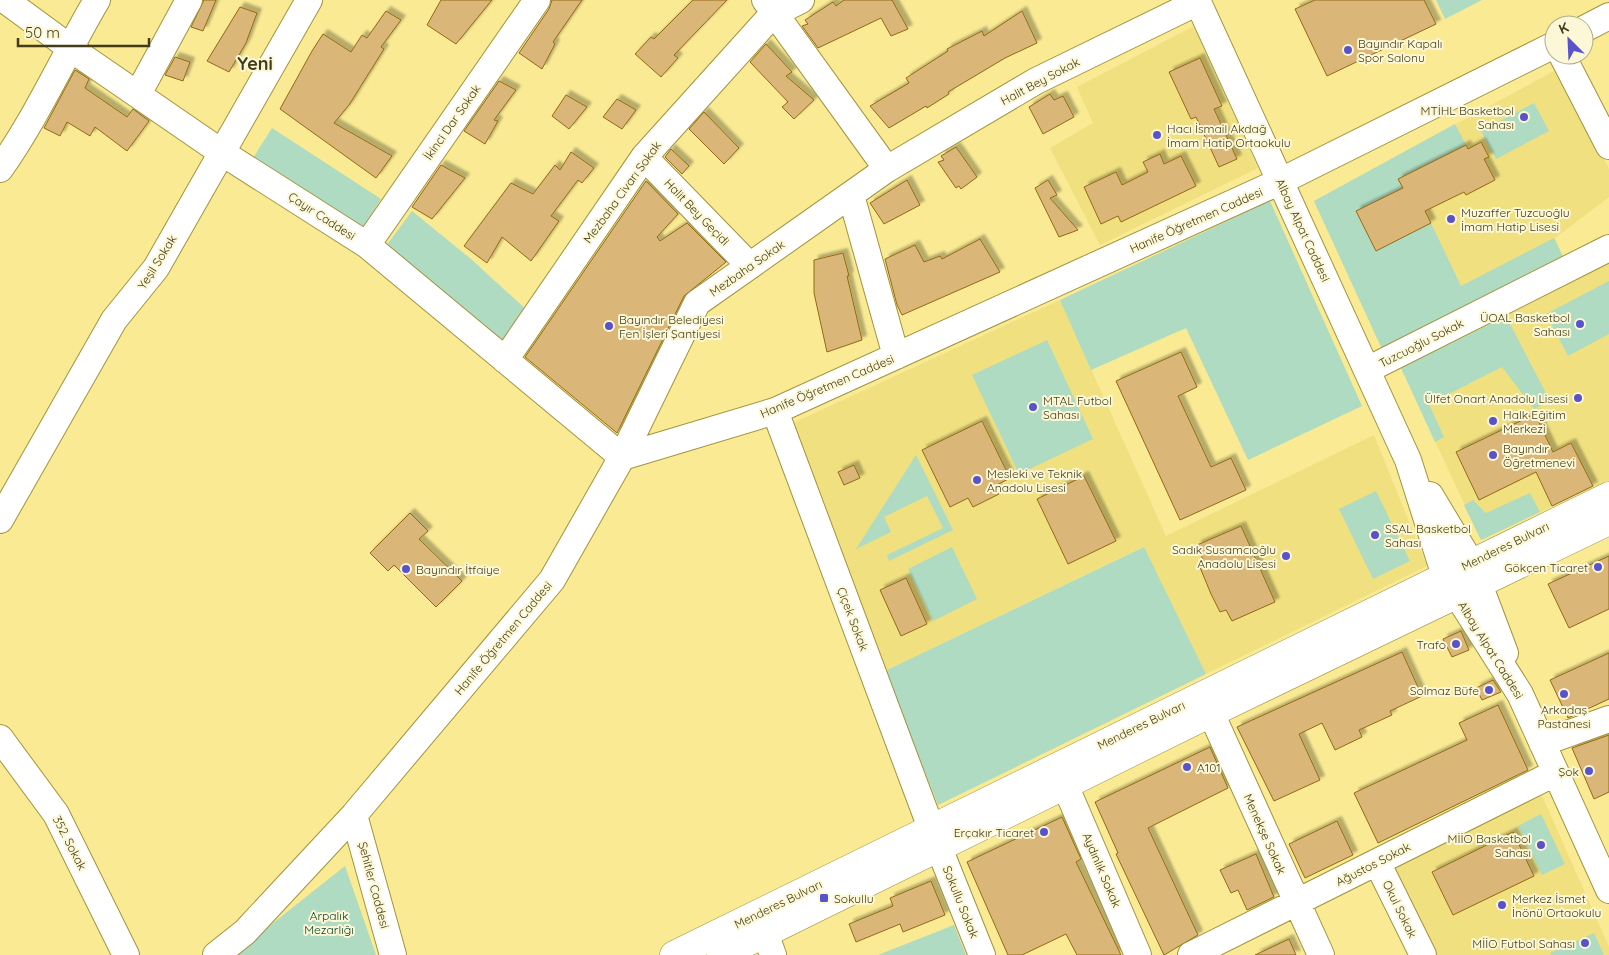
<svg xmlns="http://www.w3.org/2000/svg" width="1609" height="955" font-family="Quicksand,sans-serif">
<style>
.built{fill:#f0e080}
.green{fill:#aedbc1}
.building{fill:#dab679;stroke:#936a12;filter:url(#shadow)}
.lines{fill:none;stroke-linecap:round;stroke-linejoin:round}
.minor-casing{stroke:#a2943d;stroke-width:28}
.major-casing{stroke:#a2943d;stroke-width:29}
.minor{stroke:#fff;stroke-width:26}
.major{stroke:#fff;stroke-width:28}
.poi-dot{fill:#5853cb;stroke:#fcf7d6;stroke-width:2}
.labels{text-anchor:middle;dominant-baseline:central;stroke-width:4;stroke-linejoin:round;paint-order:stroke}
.poi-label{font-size:12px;fill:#423c18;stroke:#fcf7d6;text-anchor:start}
.street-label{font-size:12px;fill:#423c18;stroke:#fcf7d6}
.park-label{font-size:12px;fill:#003c25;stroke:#fcf7d6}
.district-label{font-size:18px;font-weight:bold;fill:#423c18;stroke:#fcf7d6}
</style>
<defs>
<filter id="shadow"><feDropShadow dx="4.5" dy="-4.5" stdDeviation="1" flood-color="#0004"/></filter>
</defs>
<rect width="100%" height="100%" fill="#f9ea93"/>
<path class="built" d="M1194 26 1258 168 1100 245 1050 148 1093 123 1077 87Z
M1556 70 1609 169V197L1555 238 1564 259 1382 349 1314 201Z
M1609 262V480L1481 540 1401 368Z
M1060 300 1166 536 1374 435 1427 566 1206 674 1143 547 885 671 791 424Z
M1540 791 1609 947V955H1436L1393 864Z"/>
<path class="green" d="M1436 0H1482L1445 19Z
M1534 103 1549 131 1496 159 1481 131Z
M1455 124 1466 145 1399 179 1407 196 1396 191 1357 211 1376 251 1431 223 1461 286 1554 238 1564 259 1382 349 1314 201Z
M272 128 381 199 362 229 253 158Z
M1270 201 1362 406 1248 460 1186 328 1091 370 1060 300Z
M412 211 471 259 529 312 505 345 386 246Z
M1609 281V334L1568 356 1546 314Z
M1506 316 1550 401 1534 409 1502 367 1429 404 1444 437 1435 442 1401 368Z
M1047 340 1093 439 1019 474 972 375Z
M916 455 953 530 889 561 887 555 943 528 927 496 884 517 891 532 856 549Z
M1376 491 1410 561 1373 579 1339 509Z
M1530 493 1540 512 1481 540 1464 505 1473 500 1486 513Z
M952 547 977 599 933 621 908 569Z
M1144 547 1206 674 938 805 885 671Z
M1541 814 1565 864 1542 875 1518 826Z
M345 866 376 955H233Z
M954 925 966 955H878Z
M1594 933 1604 955H1551L1550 953Z"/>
<path class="building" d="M204 0H216L203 31 191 27Z
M441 0H492L456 44 427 25Z
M552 0H582L553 42 555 44 542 69 519 53 549 9Z
M693 0H727L674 55 678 58 661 77 635 54 651 37 654 39Z
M844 0H892L908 29 891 36 881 18 818 48 802 26 808 24 805 20 833 2 836 6Z
M1315 0H1424L1436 24 1327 76 1295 9Z
M240 7 257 13 246 43 229 72 207 61Z
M386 11 401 20 381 47 384 49 349 105 334 123 392 156 376 178 280 109 312 51 323 34 351 52 362 35 367 38Z
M1022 11 1037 43 1005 58 948 92 949 94 927 108 926 106 889 128 870 106 909 83 906 78 948 51 947 49 982 31 984 36Z
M766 44 792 72 786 76 814 100 794 119 782 107 788 102 750 62Z
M175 57 190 62 183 81 165 75Z
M1200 58 1222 106 1214 109 1237 159 1219 167 1196 117 1191 119 1169 72Z
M75 70 89 79 85 88 127 117 133 109 149 121 127 151 95 127 90 136 67 122 60 136 44 128Z
M499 81 516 90 494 120 498 121 485 144 464 131Z
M1050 94 1054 100 1063 96 1074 117 1043 134 1029 107Z
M566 95 587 107 569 129 552 116Z
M617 99 636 110 622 129 603 117Z
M704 112 739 148 724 164 689 129Z
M1481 142 1489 157 1484 159 1495 180 1466 195 1464 192 1425 211 1431 223 1376 251 1356 211 1403 188 1398 179 1466 145 1468 149Z
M956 147 977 177 961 189 959 186 956 188 938 162 944 160 941 156Z
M671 149 689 166 682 174 665 157Z
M571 152 594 168 582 183 578 180 551 216 559 221 531 261 502 237 487 263 464 246 511 183 533 194 555 165 560 170Z
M1160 154 1164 164 1181 156 1196 186 1121 222 1118 216 1101 224 1084 187 1116 172 1122 185 1148 172 1143 162Z
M441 165 465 178 432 219 412 207Z
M907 180 920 205 884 224 870 203Z
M1048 180 1057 195 1050 198 1078 230 1059 237 1035 188Z
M646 181 678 214 657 237 660 241 687 223 726 262 684 296 617 433 525 357Z
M980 239 1000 272 902 315 897 305 885 259 915 245 924 262 940 256 942 259Z
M843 253 849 276H847L862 340 827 352 814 293V260Z
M1181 352 1197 387 1178 396 1211 467 1231 458 1246 490 1180 520 1116 381Z
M1535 414 1553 452 1571 443 1593 486 1552 506 1536 472 1479 500 1456 452Z
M982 421 1010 478 995 486 999 494 973 507 968 498 950 507 922 450Z
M854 465 860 478 844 485 838 472Z
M1084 476 1116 541 1068 564 1037 499Z
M410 513 428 531 419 539 462 581 436 607 394 565 388 571 370 553Z
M1241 526 1275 602 1232 621 1226 610 1220 612 1211 594 1199 565 1204 562 1197 545Z
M1609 556V609L1569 628 1548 584Z
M906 578 927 624 901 636 880 590Z
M1461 631 1469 650 1452 657 1443 639Z
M1402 652 1422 696 1390 711 1392 715 1359 730 1362 737 1335 750 1322 723 1299 734 1320 780 1274 801 1237 727Z
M1609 653V699L1568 718 1550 680Z
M1493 680 1501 692 1482 700 1476 688Z
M1498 705 1528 770 1378 843 1354 793 1467 740 1459 723Z
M1609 735V792L1594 799 1572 748Z
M1210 747 1228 788 1148 828 1198 935 1164 955 1116 854 1118 853 1095 802Z
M1062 817 1081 859 1076 862 1121 955H1077L1066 934 1022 955H1008L967 862Z
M1337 821 1353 855 1305 878 1289 844Z
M1513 832 1534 876 1453 915 1432 872Z
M1256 854 1274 897 1247 910 1238 890 1231 893 1220 870Z
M931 881 945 915 903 932 900 924 856 942 849 924 893 906 890 898Z
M1289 939 1296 955H1255Z"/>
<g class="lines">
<defs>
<path id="minor" d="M5 0 80 55 221 152 367 245 622 457
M765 0 887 169
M1197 0 1408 460 1445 576 1520 694 1609 890
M1584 29 1609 16
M1562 55 1609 146
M138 94 189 0
M644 157 750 266
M0 169C38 115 64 56 97 0
M851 195 896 356
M367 245 537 0
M505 360 644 157 773 14 801 0
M1367 370 1609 248
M775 411 931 828
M622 457 775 411 1281 181 1554 45
M1430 495 1471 563 1505 653
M0 520 114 320 156 268 309 0
M1211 713 1321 955
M0 738 56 814 126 955
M1542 743 1609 719
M1065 785 1138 955
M354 815 393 955
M939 848 982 955
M1377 862 1423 955
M765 933 773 955
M216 955 245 932 354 815 552 580 622 457 697 303 887 169 1036 81 1198 2
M1191 955 1555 773"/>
<path id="major" d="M674 955 1609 496
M721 955 1211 713 1609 521"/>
</defs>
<use href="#minor" class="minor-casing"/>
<use href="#major" class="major-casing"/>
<use href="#minor" class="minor"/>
<use href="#major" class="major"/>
</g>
<g class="poi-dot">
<circle cx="1348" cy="50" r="5"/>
<circle cx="1524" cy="117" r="5"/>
<circle cx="1157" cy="135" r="5"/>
<circle cx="1451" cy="219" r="5"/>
<circle cx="1580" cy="324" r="5"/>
<circle cx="609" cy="326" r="5"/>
<circle cx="1578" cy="398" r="5"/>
<circle cx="1033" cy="407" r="5"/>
<circle cx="1493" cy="421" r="5"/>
<circle cx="1493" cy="455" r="5"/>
<circle cx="977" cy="480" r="5"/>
<circle cx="1375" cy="535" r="5"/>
<circle cx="1286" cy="556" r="5"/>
<circle cx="1598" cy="567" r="5"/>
<circle cx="406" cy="569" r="5"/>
<circle cx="1456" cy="644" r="5"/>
<circle cx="1489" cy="690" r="5"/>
<circle cx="1564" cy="694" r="5"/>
<circle cx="1187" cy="767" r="5"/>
<circle cx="1589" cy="771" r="5"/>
<circle cx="1044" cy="832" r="5"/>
<circle cx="1541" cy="845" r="5"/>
<rect x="819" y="893" width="10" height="10" rx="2.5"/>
<circle cx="1502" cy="905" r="5"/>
<circle cx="1585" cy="943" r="5"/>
</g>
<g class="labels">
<g class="poi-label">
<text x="1358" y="43">Bayındır Kapalı<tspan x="1358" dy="14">Spor Salonu</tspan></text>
<text x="1514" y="110" text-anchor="end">MTİHL Basketbol<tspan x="1514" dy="14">Sahası</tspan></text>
<text x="1167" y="128">Hacı İsmail Akdağ<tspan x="1167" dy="14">İmam Hatip Ortaokulu</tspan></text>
<text x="1461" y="212">Muzaffer Tuzcuoğlu<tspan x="1461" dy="14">İmam Hatip Lisesi</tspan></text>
<text x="1570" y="317" text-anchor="end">ÜOAL Basketbol<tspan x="1570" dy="14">Sahası</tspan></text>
<text x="619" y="319">Bayındır Belediyesi<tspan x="619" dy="14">Fen İşleri Şantiyesi</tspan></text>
<text x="1568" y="398" text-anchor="end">Ülfet Onart Anadolu Lisesi</text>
<text x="1043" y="400">MTAL Futbol<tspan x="1043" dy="14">Sahası</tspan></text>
<text x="1503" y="414">Halk Eğitim<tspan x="1503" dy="14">Merkezi</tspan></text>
<text x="1503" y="448">Bayındır<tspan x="1503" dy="14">Öğretmenevi</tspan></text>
<text x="987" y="473">Mesleki ve Teknik<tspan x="987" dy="14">Anadolu Lisesi</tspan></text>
<text x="1385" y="528">SSAL Basketbol<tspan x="1385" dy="14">Sahası</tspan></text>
<text x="1276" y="549" text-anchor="end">Sadık Susamcıoğlu<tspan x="1276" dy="14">Anadolu Lisesi</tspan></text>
<text x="1588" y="567" text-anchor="end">Gökçen Ticaret</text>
<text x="416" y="569">Bayındır İtfaiye</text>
<text x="1446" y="644" text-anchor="end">Trafo</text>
<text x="1479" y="690" text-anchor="end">Solmaz Büfe</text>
<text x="1564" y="709" text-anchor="middle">Arkadaş<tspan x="1564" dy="14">Pastanesi</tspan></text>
<text x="1197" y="767">A101</text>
<text x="1579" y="771" text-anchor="end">Şok</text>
<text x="1034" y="832" text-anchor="end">Erçakır Ticaret</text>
<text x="1531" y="838" text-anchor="end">MİİO Basketbol<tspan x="1531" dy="14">Sahası</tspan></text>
<text x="834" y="898">Sokullu</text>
<text x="1512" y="898">Merkez İsmet<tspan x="1512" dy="14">İnönü Ortaokulu</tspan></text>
<text x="1575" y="943" text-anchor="end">MİİO Futbol Sahası</text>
</g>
<g class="street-label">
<text transform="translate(1040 81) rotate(-28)">Halit Bey Sokak</text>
<text transform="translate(452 122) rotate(-55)">İkinci Dar Sokak</text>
<text transform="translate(622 192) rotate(-54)">Mezbaha Civarı Sokak</text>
<text transform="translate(697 212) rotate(46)">Halit Bey Geçidi</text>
<text transform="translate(322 216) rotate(33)">Çayır Caddesi</text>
<text transform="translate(1196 220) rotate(-24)">Hanife Öğretmen Caddesi</text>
<text transform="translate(1303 230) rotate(65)">Albay Alpat Caddesi</text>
<text transform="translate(157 262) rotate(-58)">Yeşil Sokak</text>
<text transform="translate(747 268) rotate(-35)">Mezbaha Sokak</text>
<text transform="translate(1421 343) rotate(-27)">Tuzcuoğlu Sokak</text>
<text transform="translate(827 386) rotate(-23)">Hanife Öğretmen Caddesi</text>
<text transform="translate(1505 546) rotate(-26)">Menderes Bulvarı</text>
<text transform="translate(853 619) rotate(69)">Çiçek Sokak</text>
<text transform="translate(503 638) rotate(-50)">Hanife Öğretmen Caddesi</text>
<text transform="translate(1491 650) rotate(58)">Albay Alpat Caddesi</text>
<text transform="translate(1141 725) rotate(-26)">Menderes Bulvarı</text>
<text transform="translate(1265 834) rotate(66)">Menekşe Sokak</text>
<text transform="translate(70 843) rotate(63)">352. Sokak</text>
<text transform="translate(1373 864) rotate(-27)">Ağustos Sokak</text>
<text transform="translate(1102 870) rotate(67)">Aydınlık Sokak</text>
<text transform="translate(374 885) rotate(75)">Şehitler Caddesi</text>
<text transform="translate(961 902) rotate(68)">Sokullu Sokak</text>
<text transform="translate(778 904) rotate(-26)">Menderes Bulvarı</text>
<text transform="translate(1400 909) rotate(64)">Okul Sokak</text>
</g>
<g class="park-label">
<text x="329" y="915">Arpalık<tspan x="329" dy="14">Mezarlığı</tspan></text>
</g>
<g class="district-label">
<text x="255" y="63">Yeni</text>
</g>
</g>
<g transform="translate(1569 40) rotate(336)"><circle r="24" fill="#fcf7d6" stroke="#b2ac8a"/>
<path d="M0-4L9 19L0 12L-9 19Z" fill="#5853cb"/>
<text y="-8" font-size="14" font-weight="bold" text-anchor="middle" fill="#423c18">K</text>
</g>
<path d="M18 38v8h131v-8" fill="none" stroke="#423c18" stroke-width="2.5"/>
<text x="25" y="38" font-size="15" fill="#423c18" stroke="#fcf7d6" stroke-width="4" paint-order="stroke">50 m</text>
</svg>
